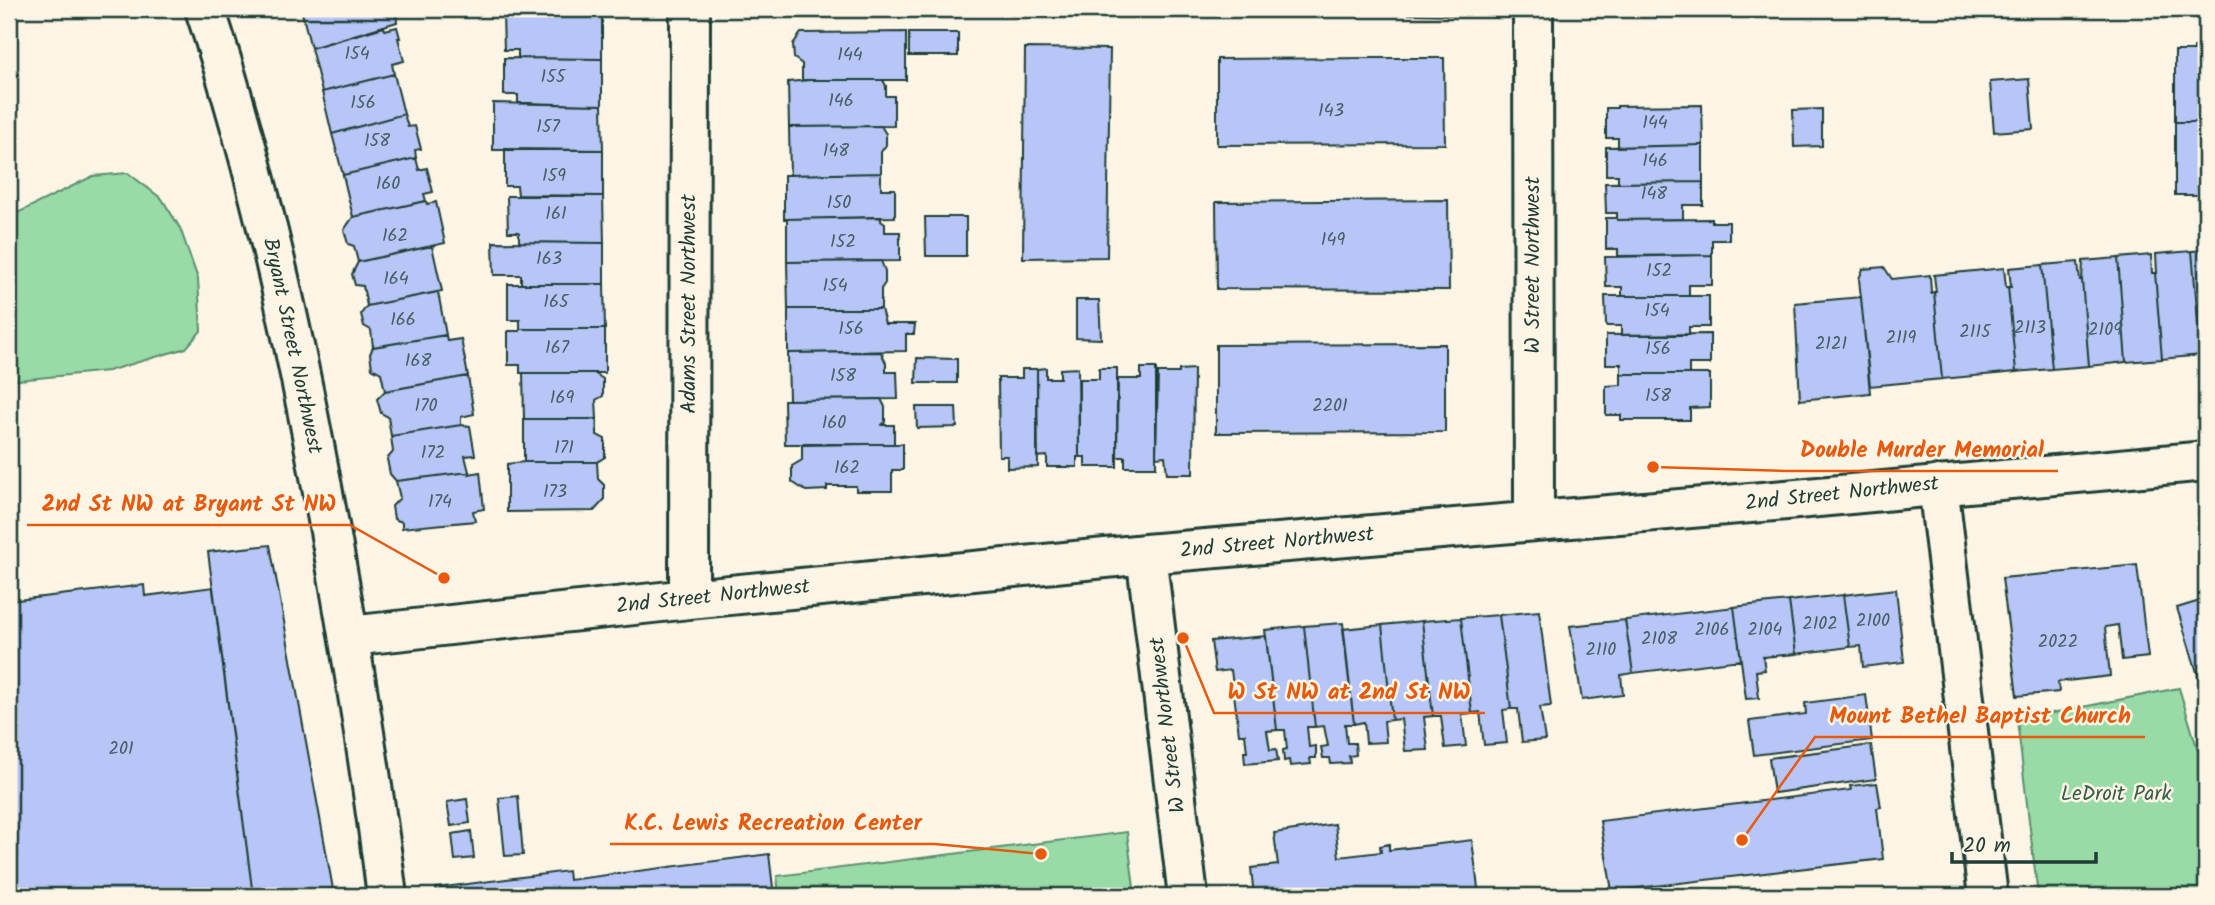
<svg xmlns="http://www.w3.org/2000/svg" width="2215" height="905" font-family="Kalam,sans-serif">
<style>
.green{fill:#98dba7;stroke:#5c8c6e;stroke-width:2}
.building{fill:#b7c6f7;stroke:#1f3d34;stroke-width:2}
.lines{fill:none;stroke-linecap:round;stroke-linejoin:round}
.minor-casing{stroke:#1f3d34;stroke-width:44}
.minor{stroke:#fcf5e5;stroke-width:38}
.labels{text-anchor:middle;dominant-baseline:central;stroke-width:5;stroke-linejoin:round;paint-order:stroke}
.number-label{font-size:18px;fill:#455f65}
.street-label{font-size:21px;fill:#1f3d34;stroke:#fcf5e5}
.park-label{font-size:21px;fill:#375d4b;stroke:#fcf5e5}
.leader{fill:none;stroke:#e8590c;stroke-width:2.5}
.callout-dot{fill:#e8590c;stroke:#fcf5e5;stroke-width:2.5}
.callout-label{font-size:23px;text-anchor:middle;font-weight:bold;fill:#e8590c;stroke:#fcf5e5;stroke-width:5;stroke-linejoin:round;paint-order:stroke}
</style>
<rect width="100%" height="100%" fill="#fcf5e5"/>
<filter id="ink" filterUnits="userSpaceOnUse"><feTurbulence type="fractalNoise" baseFrequency=".0143" numOctaves="2"/><feDisplacementMap in="SourceGraphic" scale="14" xChannelSelector="R" yChannelSelector="G"/><feConvolveMatrix kernelMatrix="1 2 1 2 8 2 1 2 1" color-interpolation-filters="sRGB"/></filter>
<g filter="url(#ink)">
<path class="green" d="M128 173 162 199 180 228 198 279 201 331 186 348 108 371 9 381V217L93 176Z
M2179 688 2206 777V896H2038L2017 720Z
M1127 832 1135 896H779L777 876Z"/>
<path class="building" d="M301 9H409L396 13 397 22 311 48Z
M799 9H880V13H807Z
M1408 9H1453L1454 15 1408 14Z
M602 13V59L518 58V50H504L503 14Z
M384 27 385 30 397 27 400 38H398L404 61 392 64 394 74 322 92 311 48Z
M906 32V80H802V64L794 58 793 44 801 33Z
M909 33H958V56H909Z
M2194 47H2206V122H2175V51H2194Z
M1025 48 1110 49 1107 257 1023 258Z
M504 58 602 59V105L518 103V95H504Z
M1378 58H1444L1445 144 1217 145V59Z
M394 74 404 114 332 134 322 92Z
M2029 79 2033 129 1994 132 1990 82Z
M810 80H883L886 86V96H894V126L789 127 788 82Z
M493 103 602 105 603 150H493Z
M1702 105 1703 145 1618 147V138H1606V108H1617V106Z
M1822 109V146L1794 147 1793 110Z
M404 114 408 127 415 126 421 149 415 150 416 158 343 175 332 134Z
M2175 122H2206V195H2175Z
M881 126 886 134V145L881 152V173L790 175 789 127Z
M1703 145V182L1618 183V175H1606V147Z
M505 149 603 150V196L518 195 517 186H505Z
M416 158 419 170 427 168 433 192 424 194 426 201 353 217 343 175Z
M881 173V189H895V217L784 219V175Z
M1703 182V205H1683V219L1617 220V213H1606L1605 183Z
M507 196H603L604 243 519 242V232H508Z
M1448 200 1449 290 1217 289 1216 202Z
M426 201 427 204 436 202 445 243 358 262 354 246 348 244 344 230 353 217Z
M874 217H881V221L885 224V232H900V261L787 262V219Z
M925 217H966V256H926Z
M1606 218H1617V220L1712 219V222H1729V240H1712V255L1618 256V249H1606Z
M493 242 604 243V284H521V275H494Z
M432 246 442 291 367 306 363 286 355 285 352 274 358 262Z
M2206 250V355H2201L2192 251Z
M2192 251 2201 355 2162 359 2155 273H2157L2156 254Z
M1712 255V285H1689V296H1622V287H1606L1605 257Z
M2151 255 2152 273H2155L2162 359 2126 362 2118 258Z
M2118 258 2126 362 2089 366 2082 280 2083 261Z
M881 261 885 271V283L881 289V309H788L787 262Z
M2078 262 2080 280H2082L2089 366 2052 369 2042 265Z
M2042 265 2052 369 2016 372 2008 287H2011L2009 268Z
M1884 267 1892 279 1930 275 1931 293 1934 292 1942 379 1870 386 1859 279 1863 269Z
M2004 268 2006 287H2008L2016 372 1942 379 1934 292H1936L1934 275Z
M508 284H604L605 329H520V320H508Z
M438 292 446 335 373 347 371 330 364 326 361 314 367 306Z
M1605 296H1709V327H1689V335H1621V326H1606Z
M1861 297 1870 393 1800 400 1795 303Z
M1076 300H1099L1101 339 1076 338Z
M788 309H881L885 324H915L914 334H906V351L788 353Z
M520 329H605V373H520V365H508V331H520Z
M1710 334V364H1689V374H1621V364H1606V335Z
M446 335 447 341 461 339 468 376 385 391 381 373 372 368 370 354 373 347Z
M1445 344V432L1216 433V345Z
M881 352 886 363V372H897L898 399 789 400 788 353Z
M917 358 957 359V383H916Z
M1046 368V378H1060V369L1078 368 1079 457H1077V467H1047V456L1037 457V369Z
M1099 368H1117V467H1085V457H1079V379H1099Z
M1141 368H1156V467H1125V457H1117L1118 379H1141Z
M1022 369H1037L1038 467 1007 468V456H999L998 378H1022Z
M1194 369 1193 474H1167L1165 456 1156 457 1158 373H1179V370Z
M523 373H594L603 379V396L596 400 597 419H524Z
M1621 374H1710V407L1690 408V420H1621V415H1606V386L1621 385Z
M468 376 474 414 461 417V425L391 436 388 417 381 413 377 399 385 391Z
M878 399H881L885 407V422L882 425H894V444H785L784 400Z
M916 407H956L957 427 917 428Z
M524 419H597V435L605 439V457L597 462H524Z
M461 425 470 426 475 455 465 456 469 472 396 481 390 474 387 459 393 452 391 436Z
M866 444H903V470H892V491H856V486H827V490L806 491 792 482V466L802 460V445Z
M524 462H597L598 479 604 485V500L594 511 507 512V464Z
M469 472V474L480 472 484 509 473 511 475 521 402 528V522L394 519 392 506 400 498 396 481Z
M270 545 333 889 253 896 208 552Z
M2137 565 2148 657 2122 660 2118 625 2105 627 2110 676 2058 682 2059 692 2017 696 2002 578Z
M144 585 145 596 213 587 253 896H9V601Z
M1896 589 1904 662 1863 667 1861 646 1850 647 1843 595Z
M1843 595 1850 647 1796 654 1789 601Z
M2206 599V701L2177 608Z
M1789 601 1796 654 1763 657 1765 670 1756 671 1759 698 1746 699 1734 607Z
M1734 607 1741 660 1633 673 1625 620Z
M1539 611 1551 706 1540 707 1545 740 1522 742 1518 709H1511L1499 615Z
M1499 615 1511 709 1503 710 1507 743 1484 745 1480 712 1472 713 1461 618Z
M1461 618 1472 713 1462 714 1466 746 1445 748 1441 716H1433L1422 621Z
M1625 620 1633 673 1621 675 1623 695 1582 700 1570 626Z
M1422 621 1433 716 1424 717 1428 750 1405 751 1401 719 1392 720 1382 625Z
M1343 623 1354 724H1345L1347 743H1355L1356 755 1349 756 1350 763 1331 764 1330 758H1323L1321 747 1328 746 1324 726 1315 727 1304 626Z
M1382 625 1392 720 1384 721 1386 742 1366 743 1364 722 1354 724 1343 629Z
M1304 626 1315 727H1307L1309 747 1316 746V758H1310L1311 764 1290 766 1289 760 1284 761 1283 750 1287 749 1285 730H1277L1265 630Z
M1266 636 1277 730 1267 731 1270 750 1276 749 1278 761 1245 764 1244 752H1247L1245 734H1239L1231 670 1215 672 1211 641Z
M1866 695 1872 740 1754 755 1749 721 1806 714 1805 703Z
M1871 745 1876 779 1774 793 1769 758Z
M1877 783 1881 807 1877 808 1883 859 1612 891 1600 821 1851 790 1850 786Z
M518 796 523 855 505 856 499 798Z
M467 799 470 823 451 826 447 802Z
M1335 824 1339 857 1381 852 1380 846 1389 844V850L1472 840 1479 896H1254L1251 868 1278 865 1274 833Z
M471 831 474 858 455 860 452 834Z
M769 854 774 896H437L436 888 568 871 569 880Z"/>
<g class="lines">
<defs>
<path id="minor" d="M205 9C259 173 296 344 327 514 350 641 371 768 387 896
M1533 9 1534 521
M1938 485 1988 896
M1146 554 1188 896
M689 599 690 9
M350 636 689 599 1146 554 1786 500 2206 461"/>
</defs>
<use href="#minor" class="minor-casing"/>
<use href="#minor" class="minor"/>
</g>
</g>
<g class="labels">
<g class="number-label">
<text x="357" y="54">154</text>
<text x="850" y="55">144</text>
<text x="553" y="77">155</text>
<text x="841" y="101">146</text>
<text x="363" y="103">156</text>
<text x="1331" y="111">143</text>
<text x="1655" y="123">144</text>
<text x="548" y="127">157</text>
<text x="377" y="141">158</text>
<text x="836" y="151">148</text>
<text x="1655" y="161">146</text>
<text x="554" y="176">159</text>
<text x="388" y="184">160</text>
<text x="1654" y="194">148</text>
<text x="839" y="203">150</text>
<text x="556" y="214">161</text>
<text x="395" y="236">162</text>
<text x="1333" y="240">149</text>
<text x="843" y="242">152</text>
<text x="549" y="259">163</text>
<text x="1659" y="271">152</text>
<text x="396" y="279">164</text>
<text x="835" y="286">154</text>
<text x="556" y="302">165</text>
<text x="1657" y="311">154</text>
<text x="403" y="320">166</text>
<text x="2030" y="328">2113</text>
<text x="851" y="329">156</text>
<text x="2105" y="330">2109</text>
<text x="1975" y="332">2115</text>
<text x="1901" y="338">2119</text>
<text x="1831" y="344">2121</text>
<text x="557" y="348">167</text>
<text x="1658" y="349">156</text>
<text x="418" y="361">168</text>
<text x="843" y="376">158</text>
<text x="1658" y="396">158</text>
<text x="562" y="398">169</text>
<text x="426" y="406">170</text>
<text x="1330" y="406">2201</text>
<text x="834" y="423">160</text>
<text x="564" y="448">171</text>
<text x="433" y="453">172</text>
<text x="847" y="468">162</text>
<text x="555" y="492">173</text>
<text x="440" y="502">174</text>
<text x="1873" y="621">2100</text>
<text x="1820" y="624">2102</text>
<text x="1712" y="630">2106</text>
<text x="1765" y="630">2104</text>
<text x="1659" y="639">2108</text>
<text x="2058" y="642">2022</text>
<text x="1601" y="650">2110</text>
<text x="121" y="749">201</text>
</g>
<g class="street-label">
<text transform="translate(1533 265) rotate(-90)">W Street Northwest</text>
<text transform="translate(689 304) rotate(-90)">Adams Street Northwest</text>
<text transform="translate(292 346) rotate(78)">Bryant Street Northwest</text>
<text transform="translate(1842 494) rotate(-6)">2nd Street Northwest</text>
<text transform="translate(1277 543) rotate(-5)">2nd Street Northwest</text>
<text transform="translate(713 597) rotate(-6)">2nd Street Northwest</text>
<text transform="translate(1168 725) rotate(-97)">W Street Northwest</text>
</g>
<g class="park-label">
<text x="2116" y="794">LeDroit Park</text>
</g>
</g>
<path class="leader" d="M1653 467L1786 471H2058M444 578L350 525H27M1183 638L1214 713H1485M1742 840L1815 737H2145M1041 854L935 844H610"/>
<g class="callout-dot">
<circle cx="1653" cy="467" r="7"/>
<circle cx="444" cy="578" r="7"/>
<circle cx="1183" cy="638" r="7"/>
<circle cx="1742" cy="840" r="7"/>
<circle cx="1041" cy="854" r="7"/>
</g>
<g class="callout-label">
<text x="1922" y="457">Double Murder Memorial</text>
<text x="189" y="511">2nd St NW at Bryant St NW</text>
<text x="1349" y="699">W St NW at 2nd St NW</text>
<text x="1980" y="723">Mount Bethel Baptist Church</text>
<text x="773" y="830">K.C. Lewis Recreation Center</text>
</g>
<rect width="2215" height="905" fill="none" stroke="#fcf5e5" stroke-width="35"/>
<rect x="18" y="18" width="2180" height="870" fill="none" stroke="#1f3d34" stroke-width="2.5" filter="url(#ink)"/>
<path d="M1952 852v10h144v-10" fill="none" stroke="#1f3d34" stroke-width="3.5"/>
<text x="1963" y="852" font-size="21" fill="#1f3d34" stroke="#fcf5e5" stroke-width="5" paint-order="stroke">20 m</text>
</svg>
